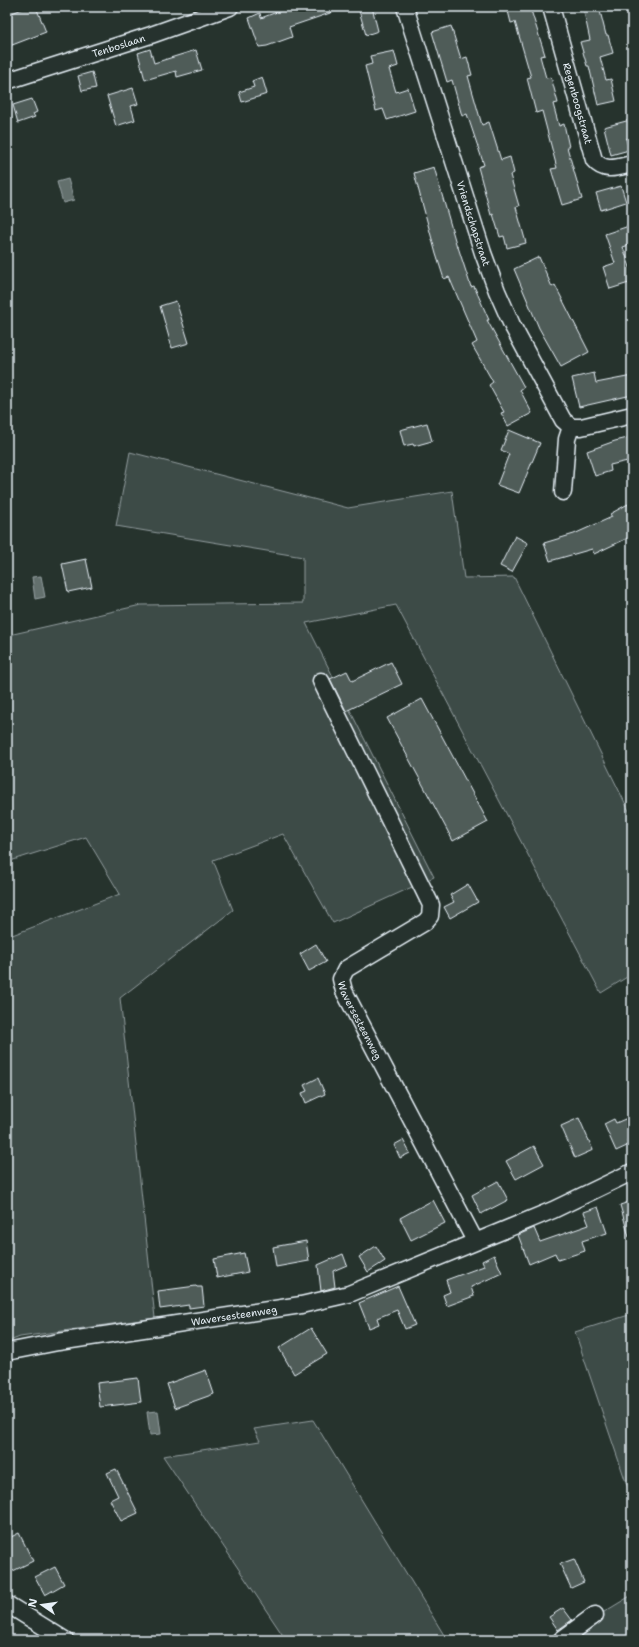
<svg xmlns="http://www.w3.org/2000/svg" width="639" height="1647" font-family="'Shantell Sans',sans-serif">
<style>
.green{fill:#3e4b47;stroke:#939ea0}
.water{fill:#636f6d;stroke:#98a3a5}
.building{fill:#505c59;stroke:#e8f1f8}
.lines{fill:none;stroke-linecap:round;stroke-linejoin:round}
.minor-casing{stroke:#e8f1f8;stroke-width:19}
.minor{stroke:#26332d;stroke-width:16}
.labels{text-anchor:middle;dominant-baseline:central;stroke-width:3;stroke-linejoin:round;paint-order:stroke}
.street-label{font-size:10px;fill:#e8f1f8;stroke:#26332d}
</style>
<rect width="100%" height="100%" fill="#26332d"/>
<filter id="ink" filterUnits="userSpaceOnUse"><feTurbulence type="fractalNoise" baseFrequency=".025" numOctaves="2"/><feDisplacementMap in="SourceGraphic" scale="8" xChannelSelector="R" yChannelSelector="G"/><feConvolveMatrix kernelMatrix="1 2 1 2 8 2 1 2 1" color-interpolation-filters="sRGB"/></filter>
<g filter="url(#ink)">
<path class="green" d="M130 452 348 508 452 491 464 578 514 577 632 817V974L601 993 396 605 306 623 434 877 333 923 283 834 213 860 233 910 120 998 155 1318 20 1337 7 1342V937L120 894 86 837 7 862V628L9 635 141 605 303 603V557L116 526Z
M632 1314V1500L575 1332Z
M313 1420 447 1640H286L163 1456 260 1441 254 1429Z
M632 1595V1640H558Z"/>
<path class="water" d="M68 179 74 200 63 203 57 182Z
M41 576 45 597 35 599 32 577Z
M158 1411 161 1434 150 1435 147 1412Z"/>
<path class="building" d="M27 7H36L46 32 7 47V15Z
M290 7H342V9L289 27 292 37 267 46 259 47 249 18 260 13 261 18Z
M358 7H372L378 31 366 35Z
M507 7H530L545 55 540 56 546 78 551 77 558 103 553 104 559 126 564 124 569 147H567L582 199 562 205 551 169 557 168 542 111 536 113 527 78 531 77 515 22 511 23Z
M583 7H599L606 35H608L613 53 600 57 606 80 611 79 616 101 598 105 589 66H587L580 42 590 40Z
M451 26 461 59 467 57 472 75 468 76 482 125 489 122 501 160 510 157 514 173 510 175 519 206 516 207 526 243 507 248 504 236 500 237 493 214 491 215 478 167 484 165 467 114 462 116 452 80 447 82 432 32Z
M150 49 154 63 196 50 202 70 177 77 176 71 145 80 138 53Z
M394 51 398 66 389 69 396 92 408 88 415 111 387 120 383 109 376 111 365 66 372 64 370 56Z
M92 72 96 88 82 91 78 76Z
M262 77 267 94 242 102 239 92 254 87 252 81Z
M133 88 138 104 131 106 135 120 116 126 107 96Z
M32 99 37 112 33 114 35 117 18 123 13 105Z
M630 120 632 127V138L626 139 629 150 611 155 604 127Z
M434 167 457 247H458L471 287 474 286 489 320H487L524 387 520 390 532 413 508 426 501 413 504 412 489 385 493 382 472 345 477 342 449 277 444 279 436 254 414 173Z
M621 186 626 202 601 210 596 193Z
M632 225V244L623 247 632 273V282L610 289 603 267 615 263 605 234Z
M539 257 552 287 555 285 589 352 561 367 539 328 514 269Z
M176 301 189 343 172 348 160 306Z
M594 373 596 383 632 376V395L579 407 572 378Z
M427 423 432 441 414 446 413 444 404 446 400 430Z
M509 430 540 443 519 493 497 485 509 454 501 450Z
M632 437V460L610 465 611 471 595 476 587 451 615 441Z
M628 504 632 512V536L594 554 592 549 550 561 544 543 574 534 612 517 610 514Z
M515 536 528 543 512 572 500 566Z
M86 559 92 587 68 592 62 564Z
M391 662 402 684 346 711 330 679 347 671 352 681Z
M422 699 488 822 453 841 387 718Z
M468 884 478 902 450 918 444 907 454 902 450 895Z
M316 944 326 962 309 971 300 954Z
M318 1078 325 1094 306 1103 302 1093 307 1091 304 1085Z
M632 1116V1138L627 1140 629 1145 616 1151 604 1124 614 1119 616 1123Z
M579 1118 593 1150 575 1158 561 1126Z
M403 1140 410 1153 400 1158 394 1145Z
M534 1146 544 1164 516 1179 506 1161Z
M498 1181 508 1200 481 1214 472 1195Z
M433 1200 445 1223 411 1240 400 1218Z
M632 1201V1237H629L620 1205Z
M598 1207 607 1233 582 1241 585 1251 558 1260 555 1253 529 1264 518 1235 534 1228 540 1242 589 1225 584 1212Z
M306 1241 309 1261 276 1267 273 1247Z
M376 1246 385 1261 368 1272 359 1257Z
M244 1253 248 1272 217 1278 214 1259Z
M343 1254 347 1265 333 1271 335 1287 321 1291 318 1265Z
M494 1255 502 1273 471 1287 474 1296 447 1306 443 1295 450 1292 446 1280 484 1266 482 1261Z
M196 1286 197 1287H202L204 1306 189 1308V1305L160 1309 158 1291Z
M398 1286 415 1325 405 1329 397 1310 377 1318 379 1324 369 1328 359 1303Z
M311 1328 327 1354 294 1374 279 1348Z
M206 1370 214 1394 175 1408 167 1384Z
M138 1378 141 1402 100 1407 97 1383Z
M116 1469 138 1513 121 1521 110 1500 118 1496 107 1473Z
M19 1533 33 1561 7 1574V1539Z
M574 1559 584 1582 571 1588 560 1564Z
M55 1567 64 1584 45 1595 35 1577Z
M563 1608 572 1620 558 1630 549 1617Z"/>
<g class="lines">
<defs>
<g id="minor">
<path id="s1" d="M405 7 483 253 497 291 512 325 563 420 571 427H581L632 415"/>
<path id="s2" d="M551 7 594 160C605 173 618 167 632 164"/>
<path id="s3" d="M7 81 151 35 230 7"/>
<path d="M563 492 567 439 571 427"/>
<path id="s4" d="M321 681 431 905 430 916 425 922 346 969 341 979 344 991 475 1241"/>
<path id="s5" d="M7 1352 58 1342 301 1305 349 1294 553 1210 632 1172"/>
<path d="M7 1604 65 1640"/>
<path d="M561 1640 595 1615"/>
</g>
</defs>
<use href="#minor" class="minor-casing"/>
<use href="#minor" class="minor"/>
</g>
</g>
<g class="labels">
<g class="street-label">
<text stroke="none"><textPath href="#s3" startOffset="117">Tenboslaan</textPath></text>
<text stroke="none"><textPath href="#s2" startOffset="100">Regenboogstraat</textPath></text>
<text stroke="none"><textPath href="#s1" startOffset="227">Vriendschapstraat</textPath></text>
<text stroke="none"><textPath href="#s4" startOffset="417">Waversesteenweg</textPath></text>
<text stroke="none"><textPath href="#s5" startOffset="230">Waversesteenweg</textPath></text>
</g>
</g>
<rect width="639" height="1647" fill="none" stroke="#26332d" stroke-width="24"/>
<rect x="12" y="12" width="615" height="1623" fill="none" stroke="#e8f1f8" stroke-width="1.5" filter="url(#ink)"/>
<g transform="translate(42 1605) rotate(283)" stroke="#26332d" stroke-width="3" paint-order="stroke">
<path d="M0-3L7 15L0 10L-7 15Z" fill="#e8f1f8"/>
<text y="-6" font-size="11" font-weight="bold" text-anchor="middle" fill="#e8f1f8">N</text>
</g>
</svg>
